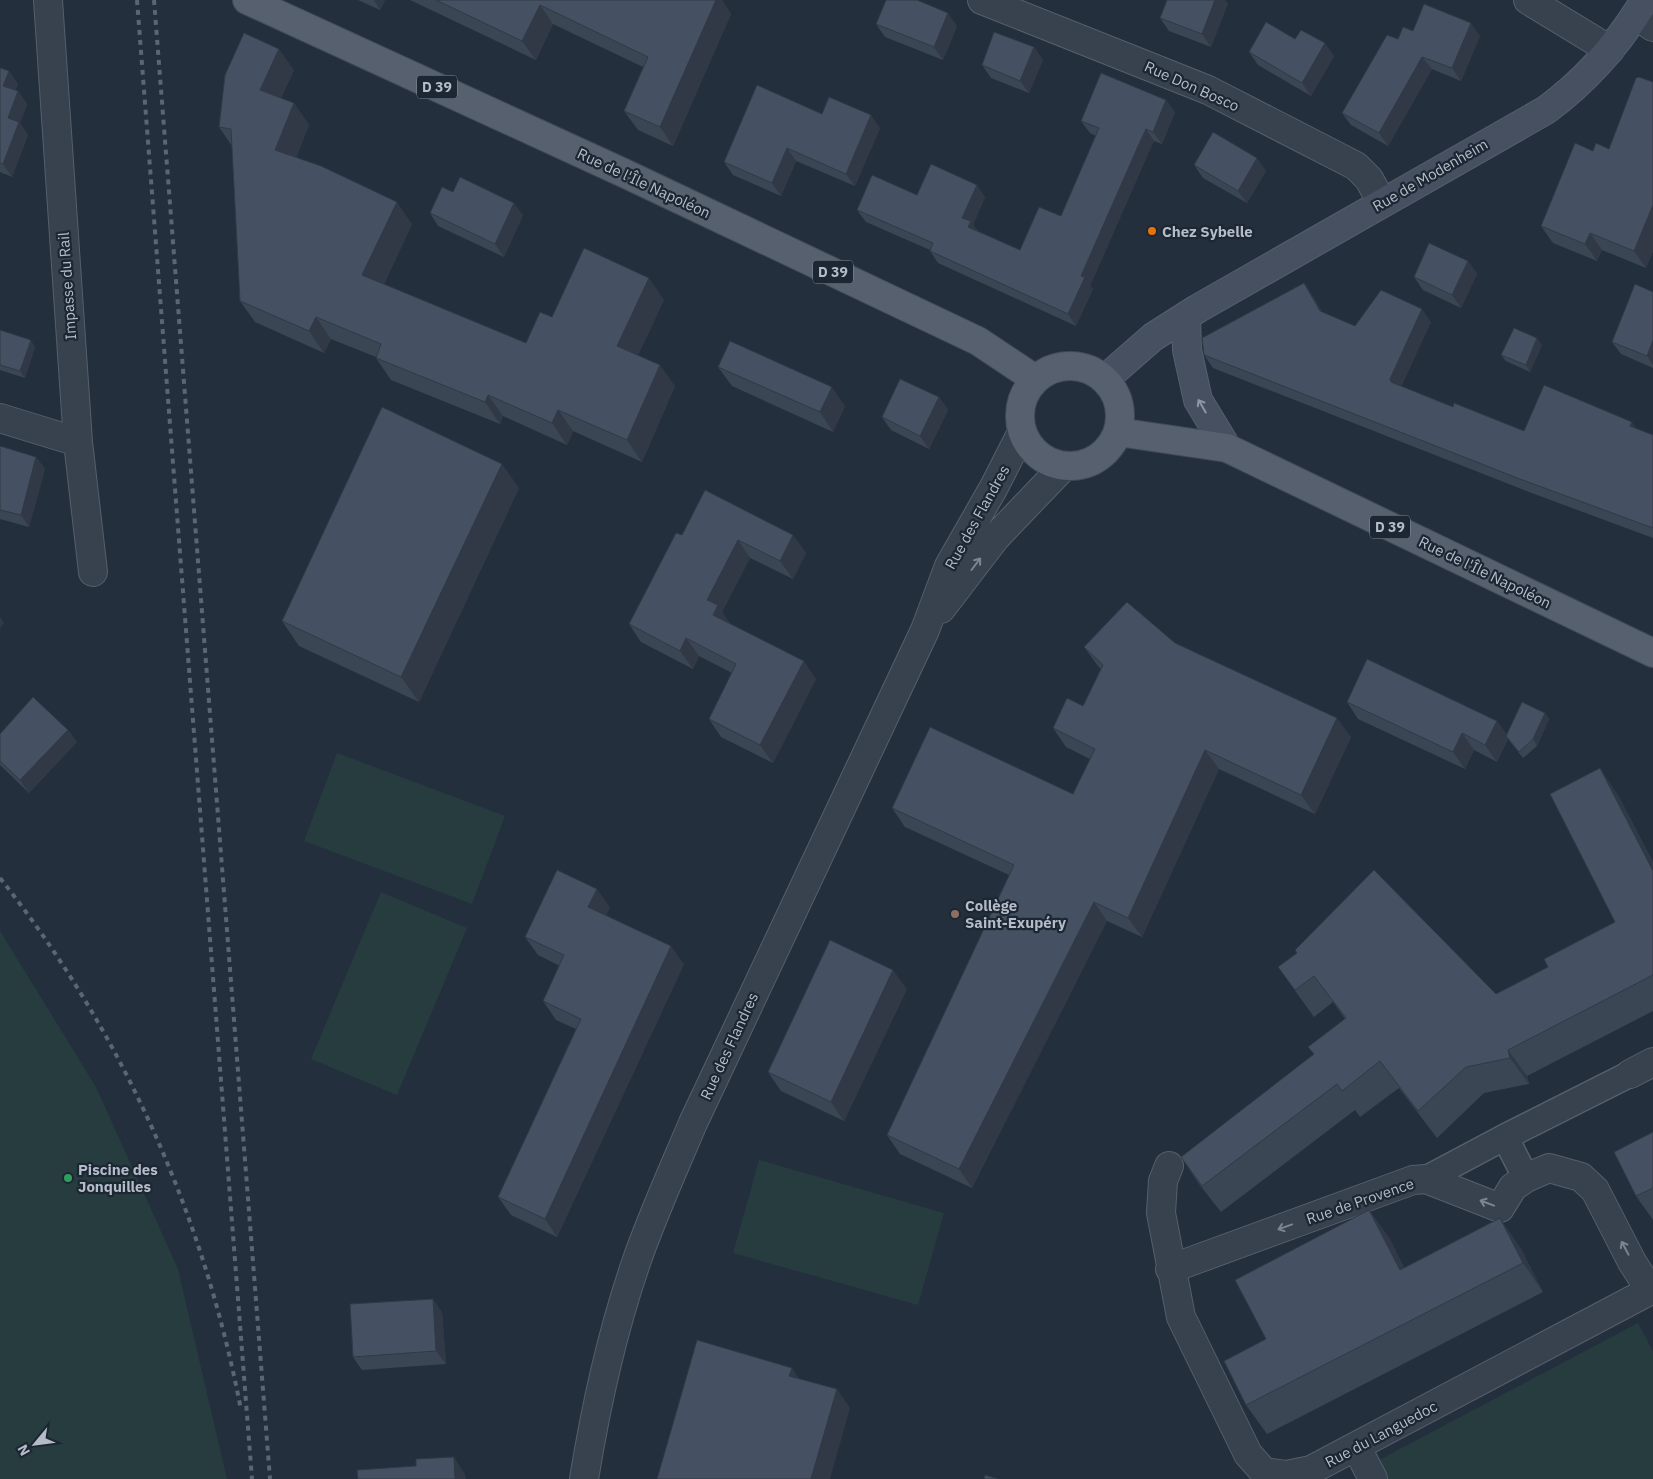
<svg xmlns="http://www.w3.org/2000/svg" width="1653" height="1479" font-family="'IBM Plex Sans',sans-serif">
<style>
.green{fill:#263c3f}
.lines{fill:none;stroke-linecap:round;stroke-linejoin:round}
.pedestrian-casing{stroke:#565f6c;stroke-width:28}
.minor-casing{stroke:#565f6c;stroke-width:30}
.tertiary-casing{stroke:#565f6c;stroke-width:30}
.secondary-casing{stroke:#565f6c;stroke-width:30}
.primary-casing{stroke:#414a57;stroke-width:30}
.pedestrian{stroke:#38414e;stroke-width:25}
.minor{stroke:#38414e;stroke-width:28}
.tertiary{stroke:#38414e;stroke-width:28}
.secondary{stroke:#465061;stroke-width:28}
.primary{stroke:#56606e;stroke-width:28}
.rail{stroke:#5a6575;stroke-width:4;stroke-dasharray:5 5;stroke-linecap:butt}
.wall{fill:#3b4654}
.shaded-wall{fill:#303945}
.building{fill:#455162;stroke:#303945}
.oneway{stroke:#8e96a5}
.oneway2{stroke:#7c8592}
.food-dot{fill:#e8710a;stroke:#1d2633;stroke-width:2}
.education-dot{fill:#8d6e63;stroke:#1d2633;stroke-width:2}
.leisure-dot{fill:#2e9e5b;stroke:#1d2633;stroke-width:2}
.labels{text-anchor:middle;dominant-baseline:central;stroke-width:4.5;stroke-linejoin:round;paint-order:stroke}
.shield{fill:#1d2633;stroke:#878f9c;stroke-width:1}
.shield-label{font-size:14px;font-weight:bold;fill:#b4bcc9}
.street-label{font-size:15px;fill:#b4bcc9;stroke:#1d2633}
.poi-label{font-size:15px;font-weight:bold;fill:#b4bcc9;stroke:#1d2633;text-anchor:start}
</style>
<rect width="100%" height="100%" fill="#242f3e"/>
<path class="green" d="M337 753 505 816 472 904 304 841Z
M381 892 467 928 397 1095 311 1059Z
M0 931 96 1087 178 1269 227 1479H0Z
M759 1160 944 1213 918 1305 733 1253Z
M1638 1323 1653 1351V1479H1387L1377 1461Z"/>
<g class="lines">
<defs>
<path id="pedestrian" d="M1526 1178 1505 1137 1630 1074
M1426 1179 1505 1137"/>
<path id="minor" d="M48 0 78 442 93 572
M982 0 1208 90 1356 166 1369 179 1382 203
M1528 0 1610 50
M1636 15 1653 27
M0 418 78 442
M1630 1074 1653 1062
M1169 1166 1163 1181 1161 1213 1181 1317 1248 1454 1264 1472 1287 1475 1311 1470 1653 1289
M1170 1269 1413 1180 1426 1179 1500 1208 1513 1187 1526 1178 1549 1168 1581 1177 1595 1190 1632 1262 1650 1290
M1357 1448 1373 1479"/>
<path id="tertiary" d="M941 609 996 537 1064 466
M584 1479C596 1405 613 1328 638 1257 654 1212 674 1168 693 1123L925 630 949 566 994 487 1022 432"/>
<path id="secondary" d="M1186 316 1187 350 1198 400 1227 448
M1105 379 1153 337 1197 309 1546 110C1587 80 1619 43 1645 0"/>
<path id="primary" d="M247 0 626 174 978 341 1035 379
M1020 416a50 50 0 1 1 100 0a50 50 0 1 1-100 0Z
M1118 432 1227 448 1653 653"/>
</defs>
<use href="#pedestrian" class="pedestrian-casing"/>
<use href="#minor" class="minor-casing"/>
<use href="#tertiary" class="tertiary-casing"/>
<use href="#secondary" class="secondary-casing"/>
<use href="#primary" class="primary-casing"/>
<use href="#pedestrian" class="pedestrian"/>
<use href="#minor" class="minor"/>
<use href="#tertiary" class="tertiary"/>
<use href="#secondary" class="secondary"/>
<use href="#primary" class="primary"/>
<path class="rail" d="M137 0 252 1479
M154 0 270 1479
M0 878C123 1033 204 1216 241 1410"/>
</g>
<path class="wall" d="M358 0H385L380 10Z
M410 0H722L731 14 673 146 638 130 624 111 643 67 553 24 536 60Z
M1228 3 1211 47 1169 31 1160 18Z
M876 24 957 26 943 60 885 37Z
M1413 31 1480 36 1461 81 1432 69 1388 146 1351 125 1342 113 1398 39Z
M1295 39 1334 56 1311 96 1258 65 1249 52Z
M1034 47 1043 60 1029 93 991 78 982 65Z
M0 68 9 71 18 84 15 91H18L27 104 20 123 28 135 12 177 0 172Z
M294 70 281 98 294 103 309 125 296 157 412 224 384 284 526 343 552 317 664 300 638 355 675 386 642 462 573 431 567 445 503 416 500 424 391 380 376 358V357L331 339 324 353 255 322 240 301 232 146 219 127Z
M1653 82V251L1646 268 1602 250 1597 261 1553 243 1541 226 1593 151 1609 149Z
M1166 100 1175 112 1162 144 1154 141 1147 156 1090 286 1093 289 1076 326 938 263 930 251V250L866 222 857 210 917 195 985 197 973 225 978 231 1020 250 1061 216 1096 136 1090 133 1081 121Z
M822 114 880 128 855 186 796 161 781 196 733 175 724 162Z
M1194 165 1266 171 1247 203 1203 178Z
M453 192 523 215 504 257 438 226 430 213Z
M1468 261 1477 274 1461 308 1423 290 1414 277Z
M1653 292V368L1621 354 1612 342Z
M1313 296 1322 312 1355 326 1431 322 1401 386 1453 407 1524 431 1637 429 1653 435V538L1529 492 1213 368 1204 355Z
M0 330 35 347 25 378 0 370Z
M1542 345 1530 372 1506 361 1501 355Z
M718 367 845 406 833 432 732 386Z
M939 397 948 410 929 449 891 430 882 417Z
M0 446 36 457 45 469 29 527 0 519Z
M519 488 419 702 299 646 282 621Z
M682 535H793L806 553 793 579 750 558 722 612 730 624 816 679 773 763 721 737 709 719 732 673 699 656 693 669 641 642 629 624Z
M1175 643 1351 737 1315 814 1219 769 1142 937 1107 921 972 1188 900 1154 887 1135 1009 875 905 827 892 808 1073 794 1090 759 1066 747 1053 728 1083 706 1101 669 1098 666 1084 647Z
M1347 702 1507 735 1545 713 1549 719 1537 746 1523 758 1508 739 1497 762 1474 750 1465 769 1358 719Z
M68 730 77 742 29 793 0 765V734Z
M1618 795 1653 862V1011L1527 1076 1529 1084 1484 1093 1437 1138 1399 1088 1360 1117 1355 1110 1221 1212 1199 1184 1181 1157 1314 1054 1308 1047 1345 1019 1333 1002 1314 1017 1278 967 1496 994 1548 967 1615 922Z
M610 907 606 915 684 964 557 1237 511 1215 498 1197 576 1029 556 1020 543 1001 560 966 538 955 525 937Z
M907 989 844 1121 781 1091 768 1072Z
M1653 1132V1220L1636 1196Z
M1369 1210 1390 1239 1404 1268 1520 1247 1543 1292 1267 1434 1246 1405 1266 1339Z
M442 1312 446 1364 362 1370 353 1357Z"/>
<path class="shaded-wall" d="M374 0H385L380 10Z
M716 0H722L731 14 673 146 660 127Z
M1215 0H1225L1228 3 1211 47 1202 34Z
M540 5 553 24 536 60 522 41Z
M948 13 957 26 943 60 934 47Z
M1471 23 1480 36 1461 81 1452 68Z
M1325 43 1334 56 1311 96 1302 83Z
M1034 47 1043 60 1029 93 1020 81Z
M279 49 294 70 275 111 260 90Z
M1422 57 1432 69 1388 146 1379 133Z
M9 71 18 84 12 99 3 86Z
M18 91 27 104 20 123 28 135 12 177 3 164 8 118Z
M1166 100 1175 112 1162 144 1153 132Z
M294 103 309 125 291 172 275 150Z
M871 115 880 128 855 186 846 174Z
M1146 129 1154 141 1090 286 1093 289 1076 326 1068 314 1081 276Z
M787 148 796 161 781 196 772 183Z
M1257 158 1266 171 1247 203 1238 191Z
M977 185 985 197 973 225 979 233 977 239 962 218Z
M397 202 412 224 378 297 362 275Z
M514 203 523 215 504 257 495 244Z
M1653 205V251L1646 268 1634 251Z
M1590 233 1602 250 1597 261 1585 244Z
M1468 261 1477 274 1461 308 1452 295Z
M649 278 664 300 632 368 617 346Z
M1304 283 1313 296 1329 324 1320 311Z
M1422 309 1431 322 1399 392 1390 379Z
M316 317 331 339 324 353 309 331Z
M1537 338 1542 345 1530 372 1526 365Z
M31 340 35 347 25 378 20 371Z
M1653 340V365L1647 356Z
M660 365 675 386 642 462 627 440Z
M832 387 845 406 833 432 820 412Z
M488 395 503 416 500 424 485 402Z
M939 397 948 410 929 449 920 436Z
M558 410 573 431 567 445 552 423Z
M1632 422 1641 435 1630 426Z
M36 457 45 469 29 527 21 515Z
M502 464 519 488 419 702 401 677Z
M793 535 806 553 793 579 780 561Z
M738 540 750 558 722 612 730 623 725 633 713 615 707 600Z
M0 617 4 623 0 628Z
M686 638 699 656 693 669 680 651Z
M804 661 816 679 773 763 760 745Z
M1545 713 1549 719 1537 746 1533 739Z
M1337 718 1351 737 1315 814 1301 795Z
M1497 721 1509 737 1497 762 1485 745Z
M68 730 77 742 29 793 20 780Z
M1462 733 1474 750 1465 769 1453 752Z
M1205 750 1219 769 1142 937 1128 918Z
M1600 768 1618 795 1653 862V871Z
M597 889 610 907 601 926 588 907Z
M1094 902 1107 921 972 1188 959 1169Z
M671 946 684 964 557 1237 545 1219Z
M893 970 907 989 844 1121 831 1102Z
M1508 1050 1527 1076 1529 1084 1510 1058Z
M1369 1210 1390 1239 1420 1299 1400 1270Z
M1500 1218 1520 1247 1543 1292 1523 1263Z
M433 1299 442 1312 446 1364 436 1351Z
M792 1368 805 1387 789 1376Z
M837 1389 850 1408 830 1479H811Z
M454 1457 465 1474 466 1479H455Z"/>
<path class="building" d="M436 0H716L660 127 624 111 648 57 540 5 522 41Z
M886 0H917L948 13 934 47 876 24Z
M1167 0H1215L1202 34 1160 18Z
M1424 4 1471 23 1452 68 1422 57 1379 133 1342 113 1387 35 1398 39 1403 27 1413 31Z
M1266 22 1295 39 1301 30 1325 43 1302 83 1249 52Z
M994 32 1034 47 1020 81 982 65Z
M244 33 279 49 260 90 294 103 275 150 321 166 397 202 362 275 526 343 540 312 552 317 584 248 649 278 617 346 660 365 627 440 558 410 552 423 488 395 485 402 376 358 381 344 316 317 309 331 240 301 231 129 219 127 225 75Z
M0 68 9 71 3 86 18 91 8 118 19 122 3 164 0 163Z
M1101 73 1166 100 1153 132 1146 129 1139 144 1081 276 1085 277 1068 314 930 251 933 243 857 210 872 175 917 195 931 164 977 185 962 218 971 221 968 227 1020 250 1039 207 1061 216 1099 128 1081 121Z
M1639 77 1653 82V205L1634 251 1590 233 1585 244 1541 226 1575 143 1593 151 1596 143 1609 149 1636 78Z
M757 85 822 114 829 97 871 115 846 174 787 148 772 183 724 162Z
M1213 132 1257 158 1238 191 1194 165Z
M460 177 514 203 495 244 430 213 442 187 453 192Z
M1429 243 1468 261 1452 295 1414 277Z
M1304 283 1320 311 1355 326 1381 290 1422 309 1390 379 1391 382 1453 407 1454 403 1524 431 1544 385 1632 422 1630 426 1653 435V528L1520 479 1204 355 1202 338Z
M1635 284 1653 292V340L1647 356 1612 342Z
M1514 328 1537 338 1526 365 1501 355Z
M0 330 31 340 20 371 0 365Z
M730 341 832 387 820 412 718 367Z
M900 379 939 397 920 436 882 417Z
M382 407 502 464 401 677 282 621Z
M0 446 36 457 21 515 0 510Z
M705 490 793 535 780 561 738 540 707 600 718 605 713 615 804 661 760 745 709 719 736 664 686 638 680 651 629 624 676 533 682 535Z
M1127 602 1175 643 1337 718 1301 795 1205 750 1128 918 1094 902 959 1169 887 1135 1014 865 892 808 930 727 1073 794 1095 749 1053 728 1067 698 1083 706 1103 665 1084 647Z
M1367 659 1497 721 1485 745 1462 733 1453 752 1347 702Z
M33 697 68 730 20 780 0 761V734Z
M1522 702 1545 713 1533 739 1519 752 1506 736Z
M1600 768 1653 871V975L1508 1050 1510 1058 1466 1067 1418 1111 1380 1061 1342 1091 1337 1084 1202 1186 1181 1157 1314 1054 1308 1047 1346 1018 1314 976 1295 990 1278 967 1297 953 1295 950 1374 870 1496 994 1548 967 1544 959 1615 922 1550 794Z
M557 870 597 889 588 907 671 946 545 1219 498 1197 581 1019 543 1001 564 955 525 937Z
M830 940 893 970 831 1102 768 1072Z
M1653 1132V1188L1636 1196 1614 1152Z
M1369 1210 1400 1270 1500 1218 1523 1263 1246 1405 1224 1361 1266 1339 1235 1280Z
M433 1299 436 1351 353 1357 350 1304Z
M697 1340 792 1368 789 1376 837 1389 811 1479H657Z
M454 1457 455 1479H358L357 1470 416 1466V1459Z
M985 1475 998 1479H984Z"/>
<defs><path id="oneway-shaft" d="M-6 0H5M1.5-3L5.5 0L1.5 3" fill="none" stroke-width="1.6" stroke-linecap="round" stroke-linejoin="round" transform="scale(1.25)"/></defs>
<use class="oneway" href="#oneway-shaft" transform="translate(1202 406) rotate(-120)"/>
<g class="oneway2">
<use href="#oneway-shaft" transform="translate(976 564) rotate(-53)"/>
<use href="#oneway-shaft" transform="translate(1487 1203) rotate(-159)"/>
<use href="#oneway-shaft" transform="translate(1285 1227) rotate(160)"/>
<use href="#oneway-shaft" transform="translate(1625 1248) rotate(-118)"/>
</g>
<circle class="food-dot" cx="1152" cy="231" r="5"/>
<circle class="education-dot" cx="955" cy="914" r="5"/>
<circle class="leisure-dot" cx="68" cy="1178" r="5"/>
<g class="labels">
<g class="shield">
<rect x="417" y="75.5" width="40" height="23" rx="4"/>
<rect x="813" y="260.5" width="40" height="23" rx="4"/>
<rect x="1370" y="515.5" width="40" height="23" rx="4"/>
</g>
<g class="shield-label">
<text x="437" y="87">D 39</text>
<text x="833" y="272">D 39</text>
<text x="1390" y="527">D 39</text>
</g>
<g class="street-label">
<text transform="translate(1192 86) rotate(24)">Rue Don Bosco</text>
<text transform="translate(1430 175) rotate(-30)">Rue de Modenheim</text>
<text transform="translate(644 183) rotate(25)">Rue de l'Île Napoléon</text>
<text transform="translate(67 286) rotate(-94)">Impasse du Rail</text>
<text transform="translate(977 517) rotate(-61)">Rue des Flandres</text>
<text transform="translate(1485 572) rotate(26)">Rue de l'Île Napoléon</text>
<text transform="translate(729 1046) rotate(-65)">Rue des Flandres</text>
<text transform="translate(1360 1201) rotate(-19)">Rue de Provence</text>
<text transform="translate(1381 1434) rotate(-28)">Rue du Languedoc</text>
</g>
<g class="poi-label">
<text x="1162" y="231">Chez Sybelle</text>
<text x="965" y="905">Collège<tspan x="965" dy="17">Saint-Exupéry</tspan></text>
<text x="78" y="1169">Piscine des<tspan x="78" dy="17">Jonquilles</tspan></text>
</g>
</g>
<g transform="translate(35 1444) rotate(241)" stroke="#1d2633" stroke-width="4" paint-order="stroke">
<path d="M0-4L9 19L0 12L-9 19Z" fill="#b4bcc9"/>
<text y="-8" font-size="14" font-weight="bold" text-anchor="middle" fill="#b4bcc9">N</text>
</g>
</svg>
